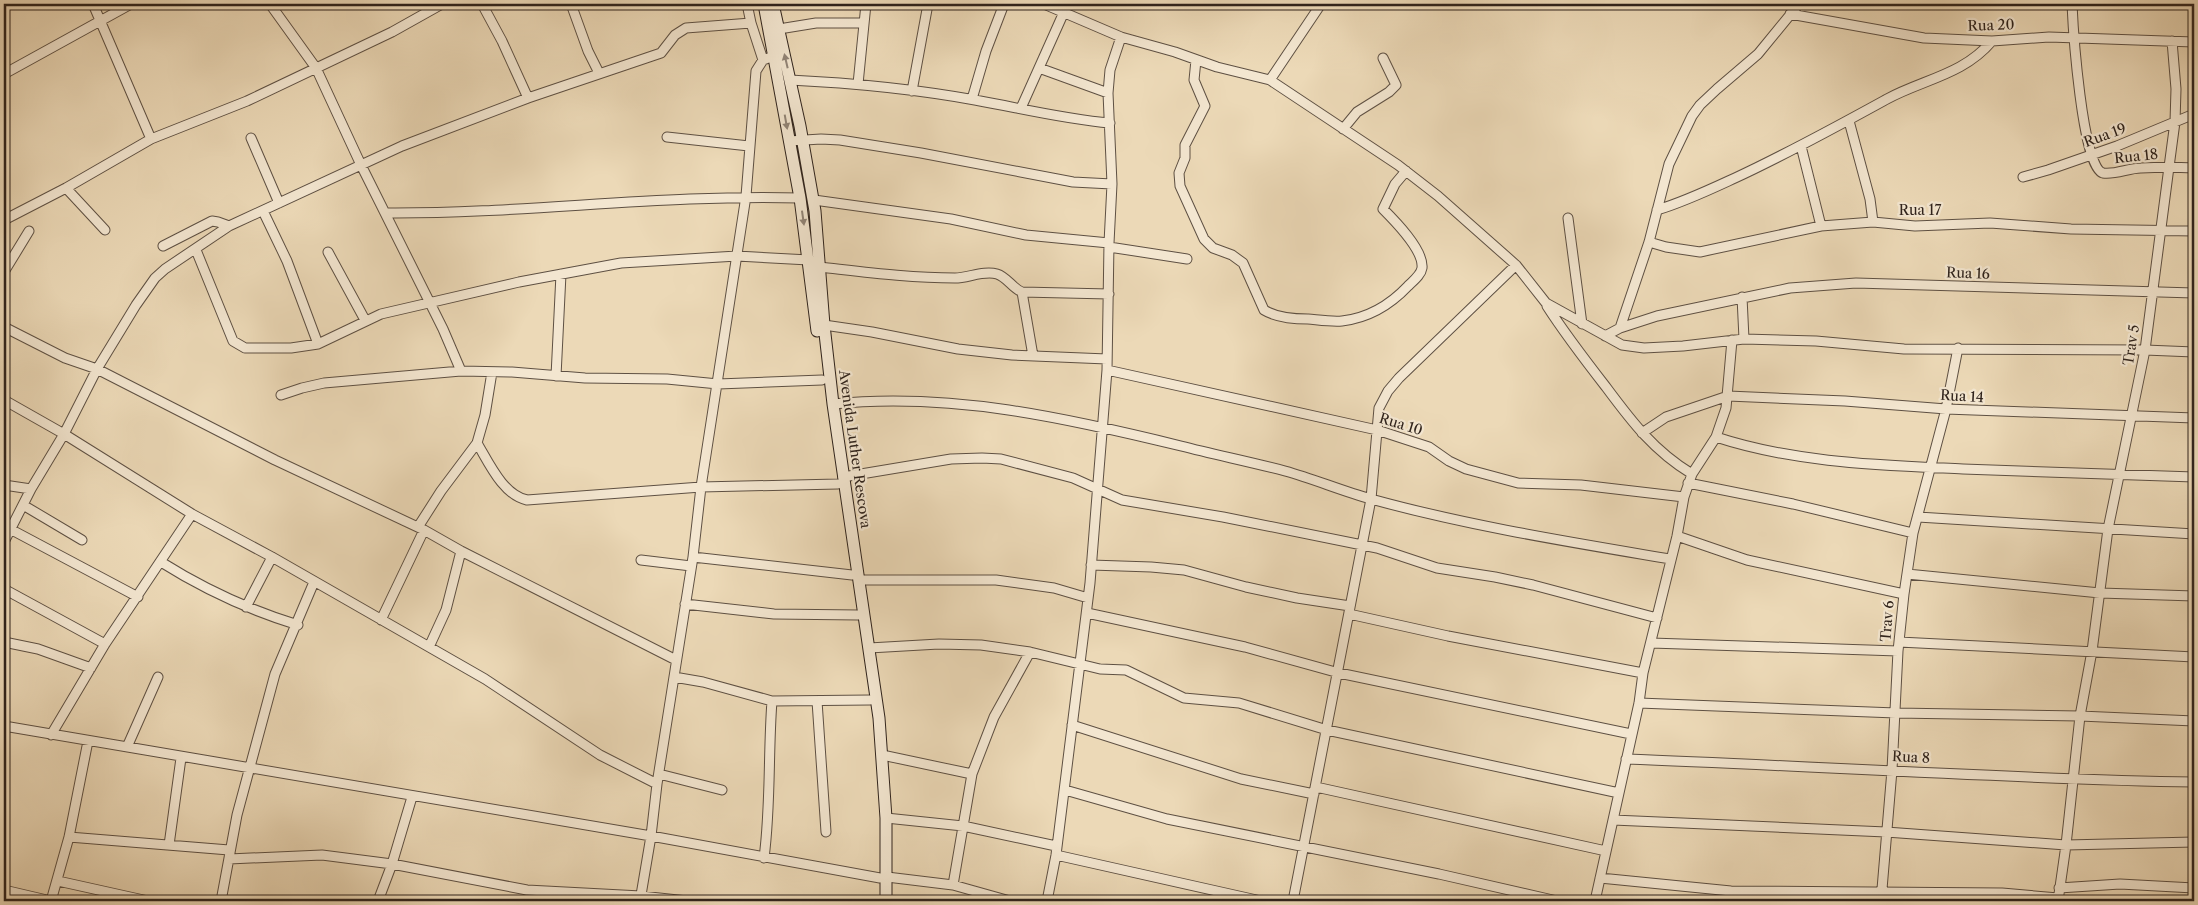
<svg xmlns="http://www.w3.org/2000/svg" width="2198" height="905" font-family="'Libre Caslon Text',serif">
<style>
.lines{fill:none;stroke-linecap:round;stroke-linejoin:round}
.street-casing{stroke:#5e5043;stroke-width:11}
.secondary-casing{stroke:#2f231c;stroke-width:13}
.street{stroke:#f3e6d0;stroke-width:9}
.secondary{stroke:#f3e6d0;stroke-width:11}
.oneway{fill:#918476}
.labels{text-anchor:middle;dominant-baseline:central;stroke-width:4.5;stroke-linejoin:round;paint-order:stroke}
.street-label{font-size:14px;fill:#2f231c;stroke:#f3e6d0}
</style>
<rect width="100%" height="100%" fill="#ecd9b7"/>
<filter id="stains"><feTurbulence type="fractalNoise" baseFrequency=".004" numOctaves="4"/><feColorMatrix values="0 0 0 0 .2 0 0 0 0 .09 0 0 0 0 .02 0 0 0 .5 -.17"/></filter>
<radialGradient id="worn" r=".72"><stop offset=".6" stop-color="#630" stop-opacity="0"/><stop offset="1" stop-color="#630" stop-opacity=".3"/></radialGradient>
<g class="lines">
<defs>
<path id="street" d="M93 4 151 139
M270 4 316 68 361 165 443 329 461 371
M482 4 502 41 528 98
M571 4 588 51 599 73
M1044 4 1121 37 1175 52 1217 67 1270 80 1398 165 1438 196 1516 265 1546 303 1622 345 1644 348 1683 346 1744 339 1816 341 1904 349 2145 350 2194 352
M2072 4C2073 27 2082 168 2103 173 2115 175 2129 168 2141 168 2159 167 2176 167 2194 168
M1790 14 1924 38 1992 41 2049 37 2194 42
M751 23 763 60
M779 29 816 23H864
M1196 60 1194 80 1205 106 1185 145V158L1179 173 1180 186 1204 239 1213 248 1232 255 1243 263 1264 310C1277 318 1293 319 1308 319 1319 320 1332 322 1342 321 1368 318 1391 304 1408 286 1413 281 1421 275 1422 268 1424 250 1394 220 1383 209L1395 184 1406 171
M1039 68 1108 93
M4 74 131 4
M790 80C852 83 914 89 975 100 1020 108 1064 119 1110 123
M1270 80 1321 4
M858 84 866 4
M912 91 928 4
M972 99 986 51 1004 4
M1021 108 1064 12
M1849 121 1870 199 1873 222
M1343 129 1357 112 1389 92 1396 85 1383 58
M667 137 749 146
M251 138 279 203
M789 141 821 139 840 140 921 153 1073 182 1112 184
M1801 146 1821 226
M2023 177 2048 170 2117 146 2194 114
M66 188 105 230
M814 200 951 219 1026 235 1109 243
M1657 210C1684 202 1709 190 1735 178 1787 154 1836 127 1887 99 1924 79 1963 75 1992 41
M263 211 287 261 318 344
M386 213C524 214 662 194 800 198
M1568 218 1582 324
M4 220 66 188 151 139 247 101 392 32 442 4
M1649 242 1666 247 1700 252 1821 226 1873 222 1915 226 1990 223 2071 229 2194 231
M163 246 212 221 218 222 229 226
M1109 247 1187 259
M196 250 233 341 245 348H291L318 344 381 314 519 282 621 263 737 256 809 260
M328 252 365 320
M820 267C865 272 910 278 955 278 968 278 984 270 997 274 1007 277 1012 288 1022 292L1109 294
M4 272 29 231
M1022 292 1033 356
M1742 297 1744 339
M1547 306C1565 334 1585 360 1606 387 1632 422 1654 451 1692 474
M824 325 872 332 958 349 1012 355 1107 359
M4 327 65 358 97 369 275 460 424 530 461 551 676 660
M1620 328 1649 242 1669 164 1692 116 1700 105 1717 89 1758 54 1799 4
M1605 336 1620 328 1657 316 1790 288 1856 283 2194 293
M1107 370 1377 430 1429 447 1449 461 1466 469 1518 483 1581 485 1684 497
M556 376 561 274
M281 395 302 388 324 383 461 371 512 372 585 378 667 379 718 384 822 380
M4 400 64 434 192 514 272 557 485 679 600 755 657 784
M833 404C951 392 1067 418 1181 446 1216 455 1251 462 1285 471 1314 479 1342 491 1371 499 1469 526 1570 542 1670 559
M1642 433 1666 417 1728 396 1845 401 1946 409 2194 418
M1716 437C1795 463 1880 465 1963 469 2040 472 2117 475 2194 477
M477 443C489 463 503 495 527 500L701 487 838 484
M843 477 951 459 982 458 1001 459 1073 478 1122 500 1223 517 1377 548 1437 568 1495 577 1533 585 1657 618
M1688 483 1793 504 1913 533
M4 485 31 489
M23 505 82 540
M1918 517 2194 534
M418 527 441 491 477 443 485 415 492 372
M10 529 138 597
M1677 536 1747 560 1904 594
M4 542 31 489 64 434 97 369 136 305 155 278 165 269 229 226 402 146 528 98 661 53 675 35 686 28 751 23 747 4
M693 557 852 575
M641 560 691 566
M161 562C204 589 249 610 298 625
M1091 565 1151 567 1184 570 1246 587 1297 598 1350 606
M1907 574 2100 593 2194 596
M859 580H996L1054 588 1088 598
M4 589 105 644
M685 604 774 614 858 615
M246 607 272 557
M1087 613 1245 647 1339 673 1631 734
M1349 614 1448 636 1643 673
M381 620 424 530
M4 642 38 649 91 668
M1899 642 2194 657
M1651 643 1898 651
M429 647 446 610 461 551
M869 648 939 644 981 645 1030 652 1100 669 1126 670 1184 698 1239 703 1327 730 1619 793
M674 677 703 682 772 701 870 700
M817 701 826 832
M1639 703 1896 713 2080 716 2194 721
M1072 725 1241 779 1314 794
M4 726 651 836 880 878
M51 735 105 644 192 514
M127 747 158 677
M882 755 972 774
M1626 759C1816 766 2005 779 2194 782
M659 774 722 790
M1316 787 1606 851
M1065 790 1167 819 1439 874 1557 901
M886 818 963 826 1056 846
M1613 820 1886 832 2066 845 2194 842
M69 837 229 850
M169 845 181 758
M1056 855 1261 901
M764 858C771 805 768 753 772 701
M229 859 322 855 392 864 527 890 641 896 687 901
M887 877 953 885 1010 901
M1600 878 1731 891 2002 893 2058 898
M58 881 148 901
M953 885 972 774 994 717 1030 652
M2059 888 2120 884 2194 888
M4 890 51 901
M51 901 69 837 88 741
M221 901 237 815 275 674 314 582
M378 901 392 864 412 797
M640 901 651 836 657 784 693 557 701 487 746 196 756 71 763 60 774 56
M1047 901 1056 855 1090 583 1107 370 1109 243 1112 184 1108 93 1110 70 1121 37
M1293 901 1371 499 1379 408 1388 391 1399 378 1516 265
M1595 901 1639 703 1643 673 1677 536 1684 497 1692 474 1716 437 1726 408 1732 340
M1881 901 1892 770 1898 651 1904 594 1913 533 1946 409 1958 348
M2058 901 2066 845 2080 716 2092 651 2108 529 2145 350 2169 167 2175 122 2176 89 2172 41"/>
<path id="secondary" d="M764 4 800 198 817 331
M773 4 800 126 815 211 824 325 833 404 879 718 886 818V901"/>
</defs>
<use href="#street" class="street-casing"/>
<use href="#secondary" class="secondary-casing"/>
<use href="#street" class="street"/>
<use href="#secondary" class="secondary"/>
</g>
<defs><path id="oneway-solid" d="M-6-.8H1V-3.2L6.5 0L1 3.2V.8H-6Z" transform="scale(1.25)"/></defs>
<g class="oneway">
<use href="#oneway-solid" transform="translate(786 61) rotate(-103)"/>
<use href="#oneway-solid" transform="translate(786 122) rotate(80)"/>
<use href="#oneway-solid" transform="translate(803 218) rotate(82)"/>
</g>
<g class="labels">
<g class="street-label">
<text transform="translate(1991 25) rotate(-2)">Rua 20</text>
<text transform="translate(2105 135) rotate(-20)">Rua 19</text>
<text transform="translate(2136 156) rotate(-6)">Rua 18</text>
<text x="1920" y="210">Rua 17</text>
<text transform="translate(1968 273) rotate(2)">Rua 16</text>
<text transform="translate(2131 345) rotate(-81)">Trav 5</text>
<text transform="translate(1962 396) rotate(3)">Rua 14</text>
<text transform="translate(1401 424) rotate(17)">Rua 10</text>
<text transform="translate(855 449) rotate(82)">Avenida Luther Rescova</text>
<text transform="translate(1887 621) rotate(-85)">Trav 6</text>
<text transform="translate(1911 757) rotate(3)">Rua 8</text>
</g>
</g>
<rect width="2198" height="905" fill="none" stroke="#ecd9b7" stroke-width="20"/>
<rect x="5" y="5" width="2188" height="895" fill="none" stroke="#2f231c" stroke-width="2.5"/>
<rect x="10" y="10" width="2178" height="885" fill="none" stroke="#2f231c"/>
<rect width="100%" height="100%" filter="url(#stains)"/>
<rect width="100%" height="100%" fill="url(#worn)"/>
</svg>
